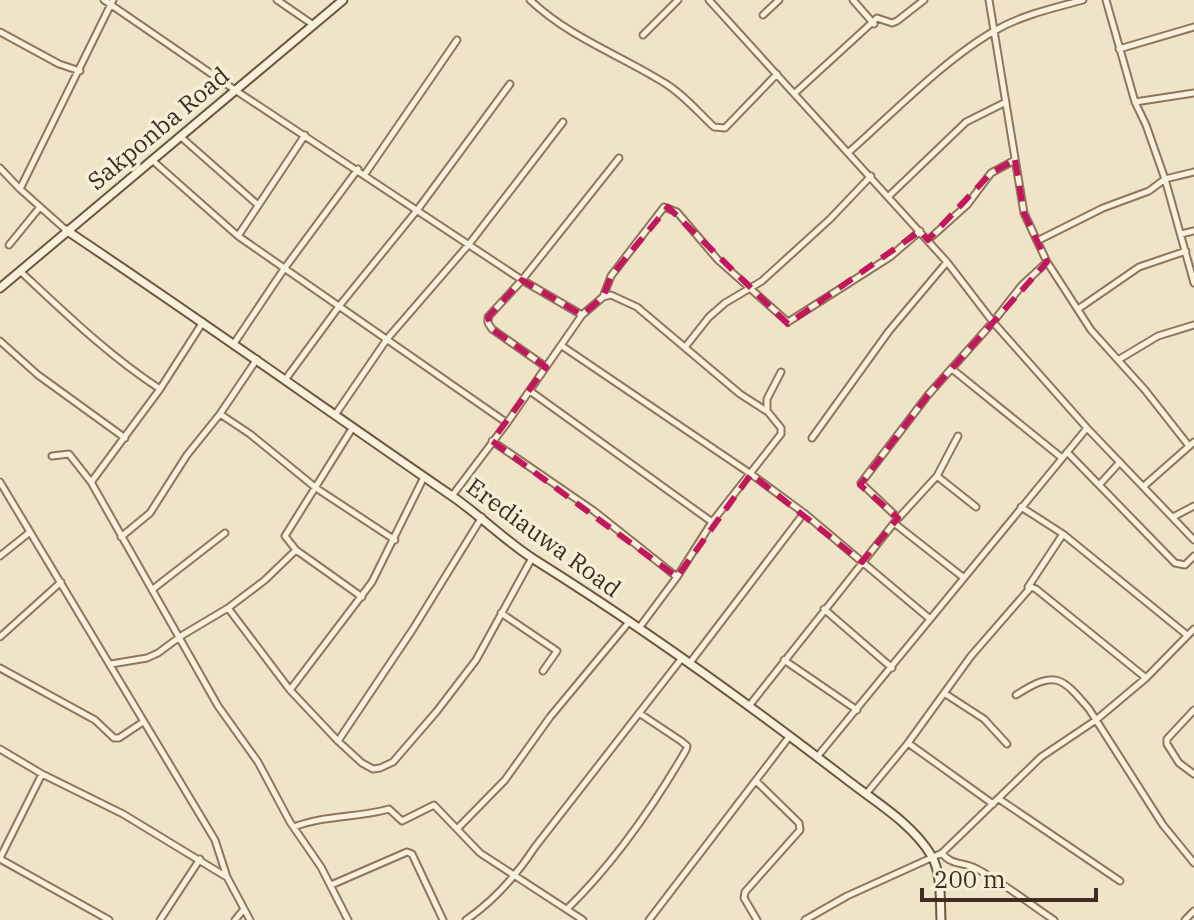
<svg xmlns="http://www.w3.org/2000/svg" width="1194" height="920" font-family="'IBM Plex Serif',serif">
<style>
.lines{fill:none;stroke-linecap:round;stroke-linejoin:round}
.street-casing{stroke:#8d765c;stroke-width:9}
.secondary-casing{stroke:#6f573f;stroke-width:11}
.street{stroke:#faf1dc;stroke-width:5}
.secondary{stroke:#faf1dc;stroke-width:7}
.marked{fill:none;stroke:#c2185b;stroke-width:6;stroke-dasharray:16 10;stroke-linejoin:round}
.labels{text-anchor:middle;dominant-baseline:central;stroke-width:7;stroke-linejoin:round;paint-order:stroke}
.street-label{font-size:24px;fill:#3d2e20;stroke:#f7eed8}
</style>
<rect width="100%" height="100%" fill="#f0e4c8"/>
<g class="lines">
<defs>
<path id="street" d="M104 0 235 90 522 280 582 315 507 423 452 496
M277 0 312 24
M530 0C569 37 618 54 663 82 682 93 698 112 714 127L725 128 777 74
M709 0 947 262 993 322 1087 428 1194 540
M853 0 874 24
M989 0 1024 213 1047 262 1091 330 1145 390 1189 446
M1106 0 1135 102 1146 125 1165 179 1194 283
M763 15 779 0
M0 32 59 64 80 71
M643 35 678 0
M1119 49 1194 27
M795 93 877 18 892 23 897 21 924 0
M1135 102 1194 93
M181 137 258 205
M849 152C892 114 946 58 996 30 1022 15 1054 8 1083 0
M152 160 238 236 507 423
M0 168 20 189
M365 174 457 40
M889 196 966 122 1006 102
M66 230 20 189 113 0
M1181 234 1194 231
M238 236 305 135
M928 240 967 205 991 173 1015 160
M1037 241 1103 208 1149 191 1165 179 1194 172
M9 245 40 207
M20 271C64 312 109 356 160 389
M603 297 611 276 664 207 677 212 718 260 788 322 890 257 920 231
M1078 309 1139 267 1186 251
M582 315 603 297 611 295 637 307 740 394 768 412 781 428V434L712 522 677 577 639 628
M0 341 38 375 125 438
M235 342 284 269 358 169
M562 346 751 474 804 513 930 619
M686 346 709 317 725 303 762 281 830 219 871 176
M1118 360 1158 336 1194 325
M546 367 492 329 488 323V317L522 280 619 158
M952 369 1062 458
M285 380 340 305 418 209 510 84
M530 391 712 522
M767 411V399L781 372
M220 414 250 434 316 488 395 540
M335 415 387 339 470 243 563 122
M353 427 285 536 296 550 362 597
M812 438 889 331 947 262
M492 441 594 511 677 577
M1067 452 1175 563 1185 565 1194 556
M52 456 69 454 91 482 218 706 258 762 290 822 321 867 348 920
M937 476 976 507
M92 481 160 389 203 322
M0 482 215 840 227 877 250 920
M1100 484 1120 462
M1144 486 1194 442
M1021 507 1063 534 1187 635
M1173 517 1194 506
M898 518 861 483 928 395 993 322 1022 285 1047 262
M894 523 964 578
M121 537 150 513 187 455 220 414 257 359
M0 556 30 532
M1028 587 1063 534
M153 589 225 533
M228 608 290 690 338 741 362 763 373 769 380 768 393 762 437 711 476 660 532 558
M824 609 892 668
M501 613 557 651 543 671
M0 637 61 582
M784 660 857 710
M111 664 147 658 158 653 181 636 228 608 265 580 296 550
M689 664 804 513
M0 668 95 720 114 738H119L143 722
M290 690 372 582 424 477
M944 693 984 719 1007 744
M1016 695C1055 670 1061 676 1089 709L1163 825 1194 863
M749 706 894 523 937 476 958 436
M1194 710 1167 739V744L1179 763 1194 774
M338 741 413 629 482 517
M908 743 993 804
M0 749 42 774 123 814 225 876
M817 757 1087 428
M756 781 799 823 800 830 745 892 744 898 757 920
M866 794 908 743 971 656 1031 587 1036 589 1146 678
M999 799 1120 881
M294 827C324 815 357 818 389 809L402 821 434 805 480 853 583 920
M458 828 505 780 550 717 629 622
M942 853C950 865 963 862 975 868 1003 882 1028 903 1054 920
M0 858 42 774
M0 859 109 920
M331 885 407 852 412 854 443 920
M567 909C614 863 653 807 686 750L687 746 681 741 639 713
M160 920 200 859
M235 920 244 909
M466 920C495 900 516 876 535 847L682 658
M649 920 789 737
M805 920 847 896 942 853 1041 757 1096 720 1146 678 1194 629
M1185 920 1194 911"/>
<path id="secondary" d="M66 230C195 316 321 406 449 494 479 514 505 541 535 560 642 627 746 702 846 779 874 801 912 823 931 855 942 873 940 900 941 920
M0 288 343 0"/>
</defs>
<use href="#street" class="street-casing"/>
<use href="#secondary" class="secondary-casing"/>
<use href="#street" class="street"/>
<use href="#secondary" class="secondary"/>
</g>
<path class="marked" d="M1015 160 1024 213 1047 262 928 395 860 485 898 518 862 562 751 474 677 577 492 441 546 367 492 329 488 317 522 280 582 315 603 297 611 276 668 207 788 324 920 231 928 240 991 173Z"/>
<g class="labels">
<g class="street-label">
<text transform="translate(158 128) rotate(-40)">Sakponba Road</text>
<text transform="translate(544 537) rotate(36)">Erediauwa Road</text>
</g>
</g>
<path d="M922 888v12h174v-12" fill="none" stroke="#3d2e20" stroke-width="4"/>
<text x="934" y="888" font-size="24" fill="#3d2e20" stroke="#f7eed8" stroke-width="6" paint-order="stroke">200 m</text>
</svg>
